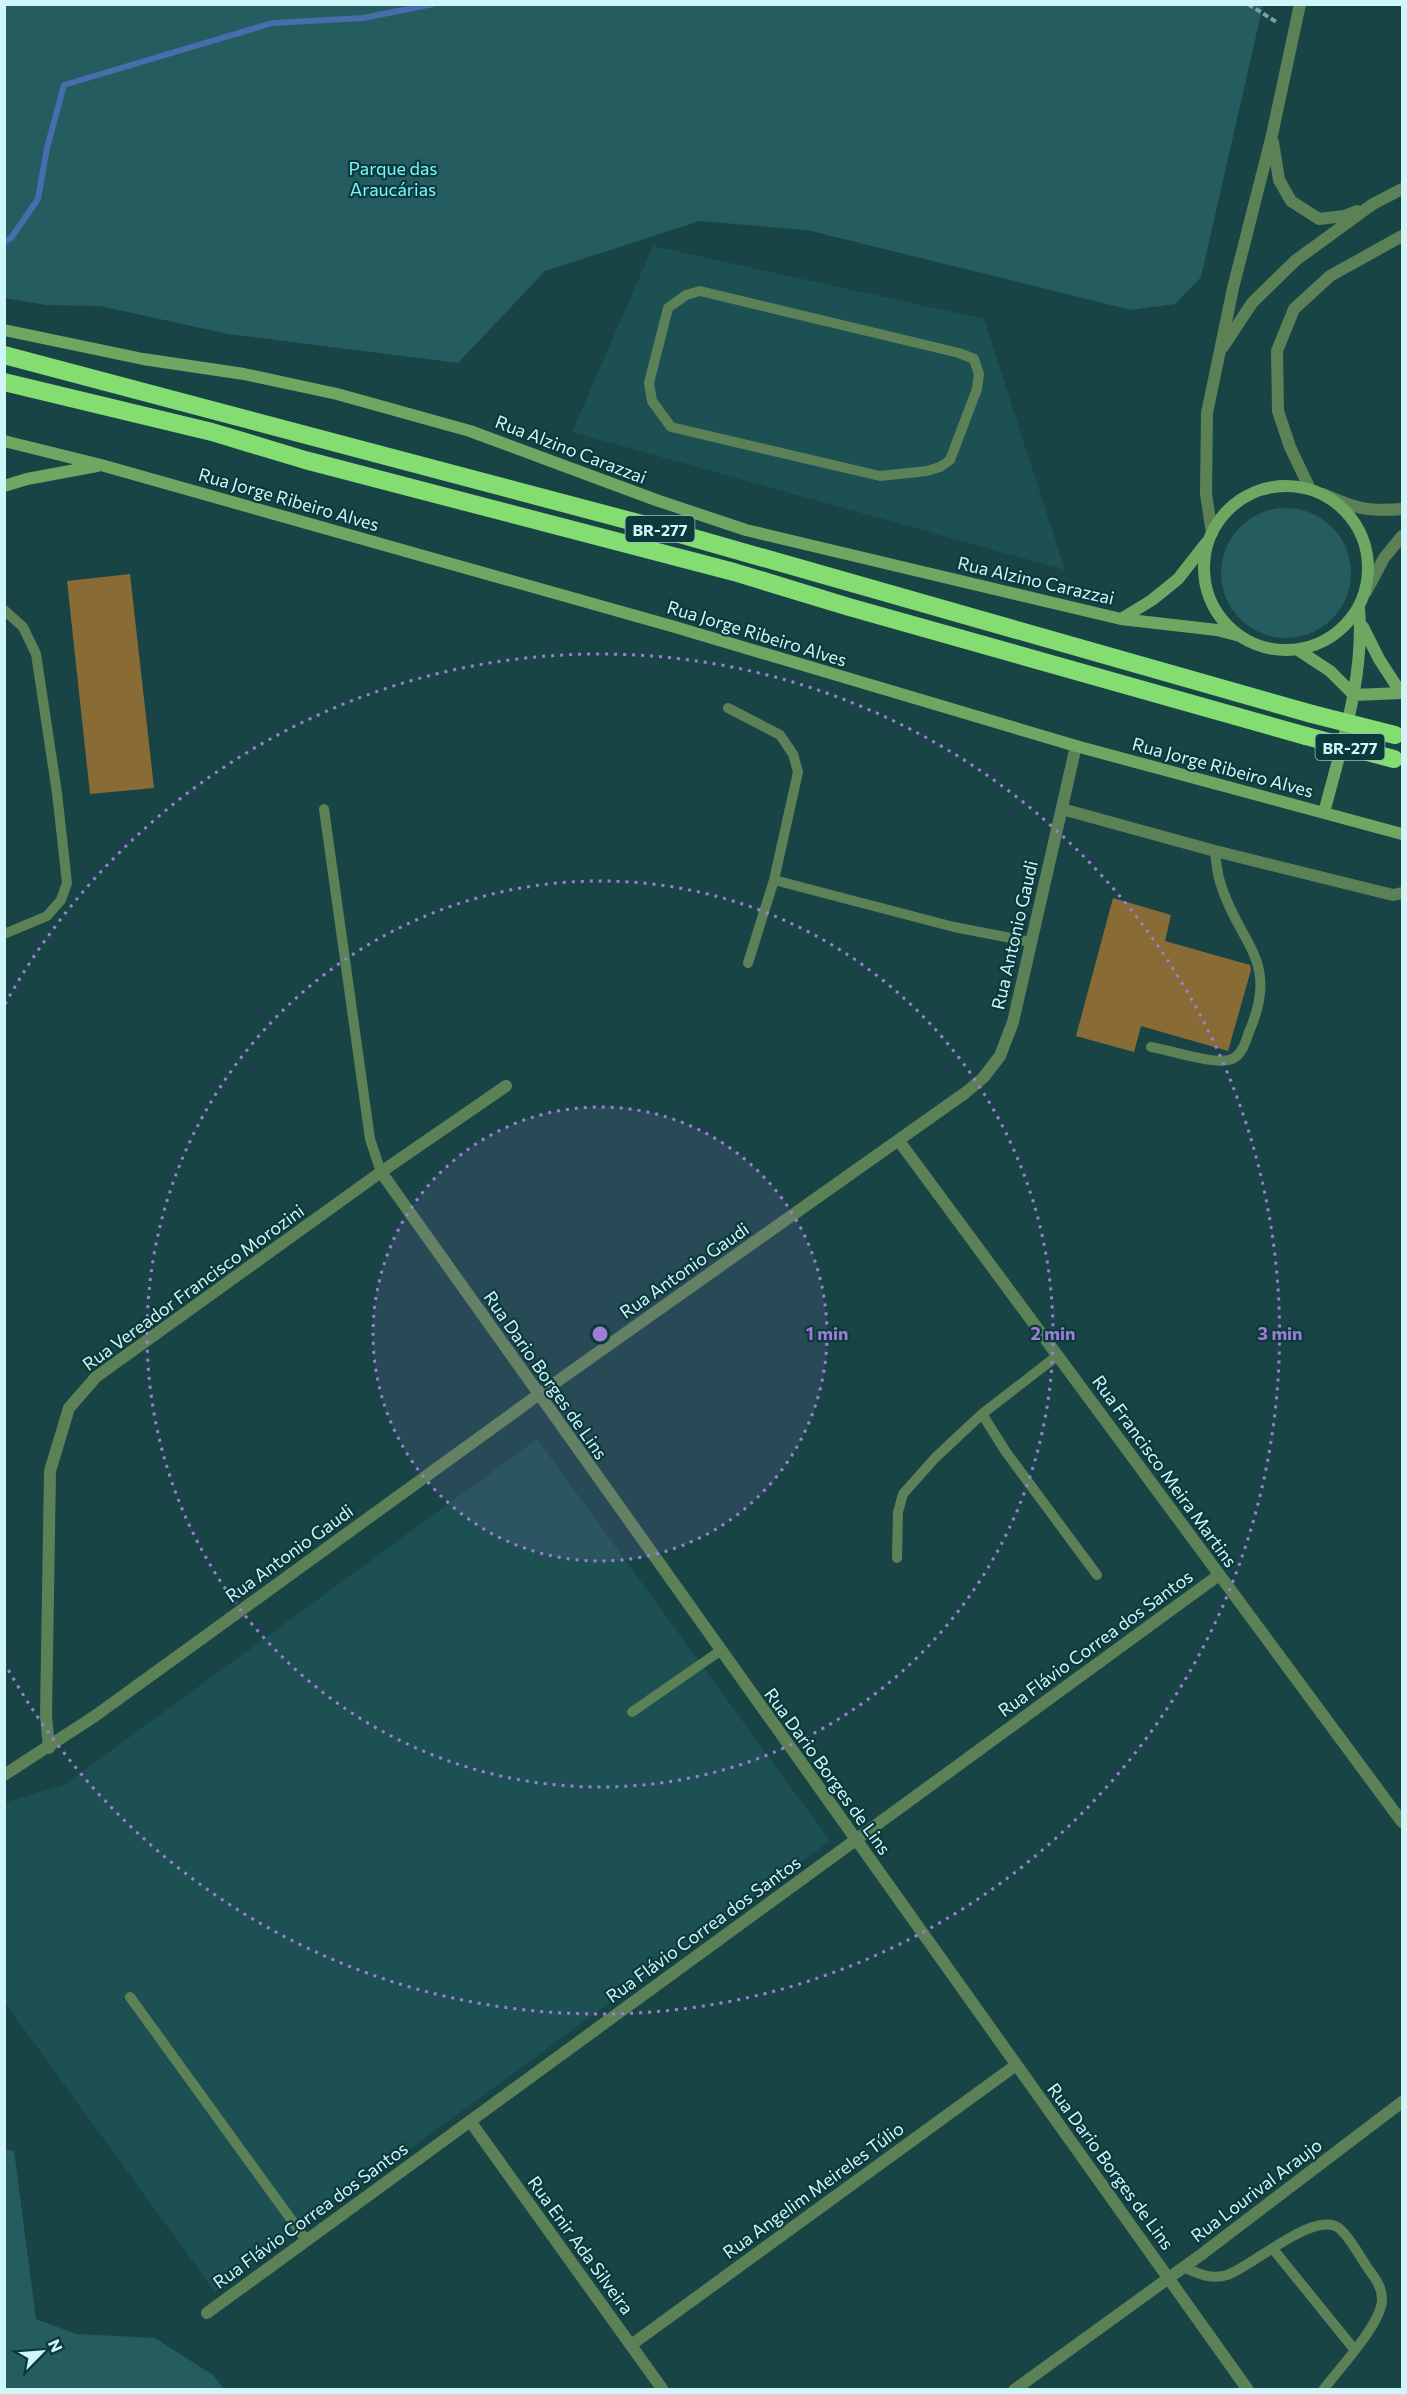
<svg xmlns="http://www.w3.org/2000/svg" width="1407" height="2394" font-family="Commissioner,sans-serif">
<style>
.built{fill:#1d5053}
.green{fill:#255c5f}
.lines{fill:none;stroke-linecap:round;stroke-linejoin:round}
.stream{stroke:#486dac;stroke-width:6}
.building{fill:#896b36}
.path{stroke:#78a1a3;stroke-width:4;stroke-dasharray:6 3;stroke-linecap:butt}
.service{stroke:#5d8156;stroke-width:10}
.minor{stroke:#5d8156;stroke-width:12}
.tertiary{stroke:#5d8156;stroke-width:12}
.secondary{stroke:#6ea762;stroke-width:12}
.motorway{stroke:#84dd71;stroke-width:18}
.motorway-bridge{stroke:#84dd71;stroke-width:18}
.ring{fill:none;stroke:#9d7dd6;stroke-width:3;stroke-dasharray:3 6}
.labels{text-anchor:middle;dominant-baseline:central;stroke-width:4.5;stroke-linejoin:round;paint-order:stroke}
.shield{fill:#0b393c;stroke:#94bdc0;stroke-width:1.5}
.shield-label{font-size:16px;font-weight:bold;fill:#cff6f8}
.park-label{font-size:18px;fill:#7bf6fd;stroke:#0b393c}
.street-label{font-size:18px;fill:#cff6f8;stroke:#0b393c}
.centre{fill:#9d7dd6;stroke:#0b393c;stroke-width:3}
.ring-label{font-size:18px;text-anchor:middle;font-weight:bold;fill:#9d7dd6;stroke:#0b393c;stroke-width:4.5;stroke-linejoin:round;paint-order:stroke}
</style>
<rect width="100%" height="100%" fill="#184446"/>
<path class="built" d="M653 246 984 319 1065 570 572 432Z
M537 1439 830 1841 215 2292 5 2003 4 1803 64 1785Z"/>
<path class="green" d="M4 5 5 4 1263 5 1201 277 1175 304 1131 310 807 230 700 221 545 271 458 363 228 334 100 306 46 305 5 298Z
M1221 573a65 65 0 1 1 130 0a65 65 0 1 1-130 0Z
M5 2149 14 2151 36 2319 76 2334 155 2338 213 2375 224 2389H5Z"/>
<g class="lines">
<path class="stream" d="M4 242 11 238 38 199 47 148 64 85 272 23 363 18 433 4"/>
</g>
<path class="building" d="M130 574 154 788 90 794 67 581Z
M1113 898 1171 915 1165 941 1250 965 1251 970 1228 1051 1141 1026 1134 1052 1076 1036Z"/>
<g class="lines">
<path class="path" d="M1248 4 1278 23"/>
<path class="service" d="M700 291 959 353 974 359 979 374 977 389 950 460 940 467 927 471 880 476 671 427 652 401 649 383 668 308 686 295Z
M4 610 23 627 36 654 57 793 67 883 61 900 47 916 4 934
M728 708 780 735 793 754 798 772 774 880 748 963
M324 809 370 1139 381 1172
M774 880 954 927 1031 942
M1151 1047C1170 1050 1216 1066 1232 1059 1242 1055 1246 1041 1249 1032 1281 959 1238 944 1220 882 1217 872 1216 861 1215 851
M982 1414 1006 1452 1097 1575
M897 1558 898 1512 903 1494 935 1458 982 1414 1057 1356
M632 1712 720 1651
M130 1997 306 2240
M1273 2249 1354 2349
M1183 2267C1197 2273 1211 2280 1227 2275 1252 2267 1316 2208 1340 2229 1351 2239 1359 2255 1367 2267 1374 2277 1382 2286 1382 2299 1383 2322 1338 2370 1323 2390"/>
<path class="minor" d="M1273 142 1279 180 1291 201 1319 219 1344 216 1357 211
M1223 347 1252 303 1296 260 1373 204 1402 189
M1310 489 1290 447 1278 411 1277 351 1294 309 1330 276 1402 236
M1212 533 1206 494 1207 413 1233 288 1272 135 1300 4
M1062 809 1215 851 1393 895 1402 893
M899 1141 1402 1822
M381 1172 1248 2390
M49 1748 46 1716 50 1471 69 1408 96 1377 381 1172 506 1086
M4 1775 95 1716 538 1395 965 1093 983 1078 1000 1056 1013 1022 1076 746
M470 2121 663 2390
M207 2313 1219 1575
M631 2345 1016 2065
M1014 2390 1202 2254 1402 2102"/>
<path class="tertiary" d="M1323 494C1355 508 1367 512 1402 509
M1366 592 1384 558 1402 536"/>
<path class="secondary" d="M4 330 143 359 244 374 337 394 470 431 656 500 746 530 1121 619 1217 630 1240 636
M4 441 101 465 675 627 1076 746 1402 834
M1204 568a82 82 0 1 1 164 0a82 82 0 1 1-164 0Z
M4 486 27 479 97 466
M1121 619 1152 600 1178 579 1207 542
M1363 627 1379 659 1401 693
M1298 650 1330 671 1354 695
M1354 695 1402 693
M1324 813C1341 746 1365 677 1359 608"/>
<path class="motorway" d="M4 355 676 533 1312 714
M4 382 212 432 305 460 734 572 849 607 1306 736"/>
<path class="motorway-bridge" d="M1312 714 1395 735
M1306 736 1394 759"/>
</g>
<circle cx="600" cy="1334" r="227" fill="#9d7dd6" fill-opacity=".12"/>
<g class="ring">
<circle cx="600" cy="1334" r="227"/>
<circle cx="600" cy="1334" r="453"/>
<path d="M5 1004A680 680 0 1 1 5 1664"/>
</g>
<g class="labels">
<g class="shield">
<rect x="625.5" y="516" width="69" height="26" rx="4.5"/>
<rect x="1315.5" y="734" width="69" height="26" rx="4.5"/>
</g>
<g class="shield-label">
<text x="660" y="529">BR-277</text>
<text x="1350" y="747">BR-277</text>
</g>
<g class="park-label">
<text x="393" y="168">Parque das<tspan x="393" dy="21">Araucárias</tspan></text>
</g>
<g class="street-label">
<text transform="translate(571 449) rotate(21)">Rua Alzino Carazzai</text>
<text transform="translate(289 499) rotate(16)">Rua Jorge Ribeiro Alves</text>
<text transform="translate(1036 580) rotate(13)">Rua Alzino Carazzai</text>
<text transform="translate(757 633) rotate(17)">Rua Jorge Ribeiro Alves</text>
<text transform="translate(1223 767) rotate(15)">Rua Jorge Ribeiro Alves</text>
<text transform="translate(1014 935) rotate(-77)">Rua Antonio Gaudi</text>
<text transform="translate(684 1270) rotate(-35)">Rua Antonio Gaudi</text>
<text transform="translate(193 1287) rotate(-36)">Rua Vereador Francisco Morozini</text>
<text transform="translate(546 1375) rotate(55)">Rua Dario Borges de Lins</text>
<text transform="translate(1165 1471) rotate(54)">Rua Francisco Meira Martins</text>
<text transform="translate(289 1553) rotate(-36)">Rua Antonio Gaudi</text>
<text transform="translate(1095 1643) rotate(-36)">Rua Flávio Correa dos Santos</text>
<text transform="translate(828 1771) rotate(54)">Rua Dario Borges de Lins</text>
<text transform="translate(703 1929) rotate(-36)">Rua Flávio Correa dos Santos</text>
<text transform="translate(1111 2166) rotate(54)">Rua Dario Borges de Lins</text>
<text transform="translate(813 2190) rotate(-36)">Rua Angelim Meireles Túlio</text>
<text transform="translate(1256 2190) rotate(-37)">Rua Lourival Araujo</text>
<text transform="translate(310 2215) rotate(-36)">Rua Flávio Correa dos Santos</text>
<text transform="translate(581 2245) rotate(54)">Rua Enir Ada Silveira</text>
</g>
</g>
<circle cx="600" cy="1334" r="9" class="centre"/>
<g class="ring-label">
<text x="827" y="1340">1 min</text>
<text x="1053" y="1340">2 min</text>
<text x="1280" y="1340">3 min</text>
</g>
<rect width="1407" height="2394" fill="none" stroke="#cff6f8" stroke-width="12"/>
<g transform="translate(42 2352) rotate(65)" stroke="#0b393c" stroke-width="4.5" paint-order="stroke">
<path d="M0-4.5L10 22L0 15L-10 22Z" fill="#cff6f8"/>
<text y="-9" font-size="16" font-weight="bold" text-anchor="middle" fill="#cff6f8">N</text>
</g>
</svg>
